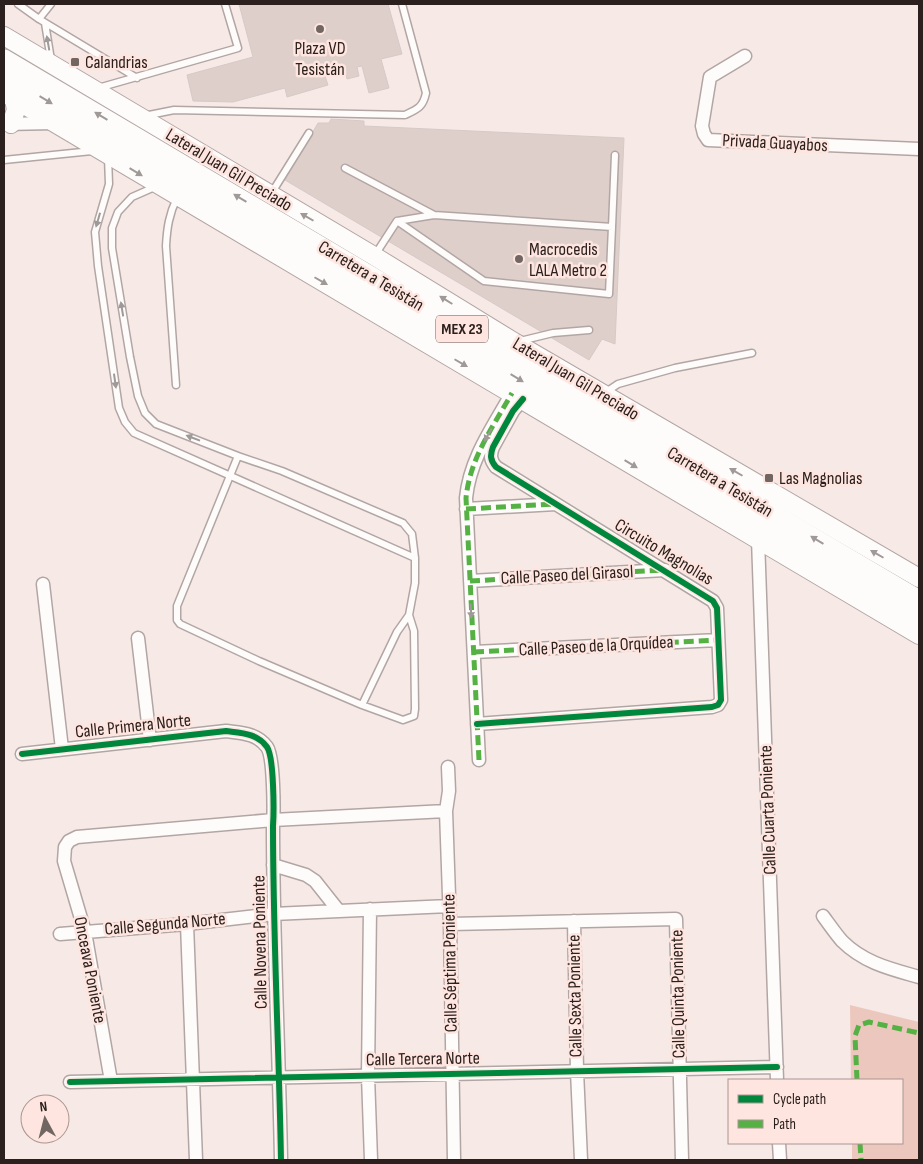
<svg xmlns="http://www.w3.org/2000/svg" width="923" height="1164" font-family="'Sofia Sans Condensed',sans-serif">
<style>
.green{fill:#ecc7be}
.building{fill:#decfcb;stroke:#d6cac7}
.lines{fill:none;stroke-linecap:round;stroke-linejoin:round}
.lane-casing{stroke:#b2a6a4;stroke-width:9}
.street-casing{stroke:#b2a6a4;stroke-width:15}
.secondary-casing{stroke:#b2a6a4;stroke-width:20}
.primary-casing{stroke:#b2a6a4;stroke-width:21}
.lane{stroke:#fefcfb;stroke-width:6}
.street{stroke:#fefcfb;stroke-width:12}
.secondary{stroke:#fefcfb;stroke-width:18}
.primary{stroke:#fefcfb;stroke-width:19}
.quiet{stroke:#56b145;stroke-width:5;stroke-dasharray:10 5;stroke-linecap:butt}
.cycleway-casing{stroke:#fee5df;stroke-width:9}
.cycleway{stroke:#00873e;stroke-width:6}
.oneway{fill:#9f9997}
.poi-dot{fill:#726663;stroke:#fee5df;stroke-width:2}
.labels{text-anchor:middle;dominant-baseline:central;stroke-width:5;stroke-linejoin:round;paint-order:stroke}
.shield{fill:#fee5df;stroke:#6a5b57;stroke-width:1}
.shield-label{font-size:16px;font-weight:bold;fill:#2b201d}
.poi-label{font-size:18px;fill:#2b201d;stroke:#fee5df;text-anchor:start}
.street-label{font-size:18px;fill:#2b201d;stroke:#fee5df}
</style>
<rect width="100%" height="100%" fill="#f7e9e6"/>
<path class="green" d="M850 1005 919 1022V1160H852V1143H902V1080H851Z"/>
<path class="building" d="M239 4H388L402 54 381 59 389 88 369 93 362 66 357 67 359 76 347 79 345 71 325 76 328 85 287 97 285 88 233 102 193 101 187 75 253 57Z
M331 119 364 121V126L624 138 615 344 602 339 589 360 285 180 318 123H329Z"/>
<g class="lines">
<defs>
<path id="lane" d="M18 4 39 19
M51 4 39 19 137 78
M45 23 51 60
M98 88 238 48 225 4
M144 116 174 110 405 115C418 109 423 107 426 93L402 4
M108 157 109 184 95 232 98 266 119 408 125 422 134 433 415 558
M4 160 92 151
M345 168 434 215
M157 186 132 197 118 212 112 228V248L130 357 138 396 145 413 156 424 238 456 282 471 403 523 412 534 415 558V583L409 615 397 632 362 705
M271 194 309 133
M612 227 615 155
M375 255 397 221 434 215 612 227 609 294 484 281 397 221
M520 341 553 333 589 330
M176 385 166 246C167 228 169 214 177 198
M606 392 618 384 675 368 752 353
M238 456 177 606V620L180 624 259 661 362 705 403 720 414 716 415 709 414 631 409 615"/>
<path id="street" d="M745 56 710 77 702 126 704 134 708 140 919 149
M4 124 54 123
M466 509 556 504
M758 539 777 1080
M470 581 665 570
M43 584 62 749
M138 638 150 740
M474 652 718 640
M477 724 712 707 718 705 721 700 717 608 713 601 496 467C490 460 490 455 493 447L513 411 523 399
M22 754 226 731C241 733 257 733 267 747 274 757 274 811 273 826 273 937 279 1049 281 1160
M479 760 466 498C470 458 493 427 512 393
M448 767 449 791 446 811 450 924 454 1160
M273 865 306 875 315 881 338 910
M370 909 368 1076 371 1160
M823 916C829 924 835 933 842 941 864 963 891 969 919 977
M574 921 577 1071 581 1160
M187 924 196 1160
M450 924 676 919 682 1160
M60 934 187 924 273 914 449 906
M111 1081 85 932 64 861 65 847 69 841 77 837 273 820 446 811
M70 1082 777 1067
M779 1143 780 1160"/>
<path id="secondary" d="M4 36 374 256 514 342 919 578
M4 93 919 635
M11 124 16 110 14 99"/>
<path id="primary" d="M4 59 919 600
M4 75 919 617"/>
</defs>
<use href="#lane" class="lane-casing"/>
<use href="#street" class="street-casing"/>
<use href="#secondary" class="secondary-casing"/>
<use href="#primary" class="primary-casing"/>
<use href="#lane" class="lane"/>
<use href="#street" class="street"/>
<use href="#secondary" class="secondary"/>
<use href="#primary" class="primary"/>
<path class="quiet" d="M466 509 554 504
M470 581 662 570
M474 652 718 640
M479 760 466 498C470 458 493 427 512 393
M857 1080 855 1036 859 1025 869 1022 919 1033
M860 1143 861 1160"/>
<defs>
<path id="cycleway" d="M477 724 712 707 718 705 721 700 717 608 713 601 496 467C490 460 490 455 493 447L513 411 523 399
M22 754 226 731C241 733 257 733 267 747 274 757 274 811 273 826 273 937 279 1049 281 1160
M70 1082 777 1067"/>
</defs>
<use href="#cycleway" class="cycleway-casing"/>
<use href="#cycleway" class="cycleway"/>
</g>
<defs><path id="oneway-solid" d="M-6-.8H1V-3.2L6.5 0L1 3.2V.8H-6Z" transform="scale(1.25)"/></defs>
<g class="oneway">
<use href="#oneway-solid" transform="translate(48 43) rotate(-100)"/>
<use href="#oneway-solid" transform="translate(46 100) rotate(31)"/>
<use href="#oneway-solid" transform="translate(101 116) rotate(-149)"/>
<use href="#oneway-solid" transform="translate(136 172) rotate(31)"/>
<use href="#oneway-solid" transform="translate(240 198) rotate(-149)"/>
<use href="#oneway-solid" transform="translate(307 217) rotate(-150)"/>
<use href="#oneway-solid" transform="translate(98 220) rotate(106)"/>
<use href="#oneway-solid" transform="translate(321 281) rotate(30)"/>
<use href="#oneway-solid" transform="translate(446 300) rotate(-148)"/>
<use href="#oneway-solid" transform="translate(122 309) rotate(-99)"/>
<use href="#oneway-solid" transform="translate(461 363) rotate(30)"/>
<use href="#oneway-solid" transform="translate(517 378) rotate(31)"/>
<use href="#oneway-solid" transform="translate(115 381) rotate(82)"/>
<use href="#oneway-solid" transform="translate(488 435) rotate(120)"/>
<use href="#oneway-solid" transform="translate(193 438) rotate(-159)"/>
<use href="#oneway-solid" transform="translate(631 464) rotate(31)"/>
<use href="#oneway-solid" transform="translate(736 472) rotate(-150)"/>
<use href="#oneway-solid" transform="translate(817 540) rotate(-149)"/>
<use href="#oneway-solid" transform="translate(877 554) rotate(-150)"/>
<use href="#oneway-solid" transform="translate(471 611) rotate(87)"/>
</g>
<g class="poi-dot">
<circle cx="320" cy="29" r="5"/>
<rect x="70" y="57" width="10" height="10" rx="2.5"/>
<circle cx="519" cy="259" r="5"/>
<rect x="764" y="473" width="10" height="10" rx="2.5"/>
</g>
<g class="labels">
<rect class="shield" x="436" y="315.5" width="52" height="27" rx="4"/>
<g class="shield-label">
<text x="462" y="329">MEX 23</text>
</g>
<g class="poi-label">
<text x="320" y="48" text-anchor="middle">Plaza VD<tspan x="320" dy="21">Tesistán</tspan></text>
<text x="85" y="62">Calandrias</text>
<text x="529" y="249">Macrocedis<tspan x="529" dy="21">LALA Metro 2</tspan></text>
<text x="779" y="478">Las Magnolias</text>
</g>
<g class="street-label">
<text transform="translate(775 143) rotate(3)">Privada Guayabos</text>
<text transform="translate(229 170) rotate(31)">Lateral Juan Gil Preciado</text>
<text transform="translate(371 276) rotate(31)">Carretera a Tesistán</text>
<text transform="translate(576 379) rotate(31)">Lateral Juan Gil Preciado</text>
<text transform="translate(720 482) rotate(31)">Carretera a Tesistán</text>
<text transform="translate(664 552) rotate(31)">Circuito Magnolias</text>
<text transform="translate(567 575) rotate(-3)">Calle Paseo del Girasol</text>
<text transform="translate(596 646) rotate(-3)">Calle Paseo de la Orquídea</text>
<text transform="translate(133 726) rotate(-6)">Calle Primera Norte</text>
<text transform="translate(768 810) rotate(-92)">Calle Cuarta Poniente</text>
<text transform="translate(165 924) rotate(-5)">Calle Segunda Norte</text>
<text transform="translate(260 942) rotate(-91)">Calle Novena Poniente</text>
<text transform="translate(450 963) rotate(-91)">Calle Séptima Poniente</text>
<text transform="translate(90 970) rotate(79)">Onceava Poniente</text>
<text transform="translate(678 994) rotate(-91)">Calle Quinta Poniente</text>
<text transform="translate(575 996) rotate(-91)">Calle Sexta Poniente</text>
<text transform="translate(423 1059) rotate(-1)">Calle Tercera Norte</text>
</g>
</g>
<rect width="923" height="1164" fill="none" stroke="#2b201d" stroke-width="10"/>
<rect x="728" y="1079" width="175" height="65" fill="#fee5df" stroke="#aa9691"/>
<rect x="738" y="1095" width="25" height="8" fill="#00873e" stroke="#aa9691"/>
<text x="773" y="1104" font-size="15" fill="#2b201d">Cycle path</text>
<rect x="738" y="1120" width="25" height="8" fill="#56b145" stroke="#aa9691"/>
<text x="773" y="1129" font-size="15" fill="#2b201d">Path</text>
<g transform="translate(45 1119) rotate(353)"><circle r="24" fill="#fee5df" stroke="#aa9691"/>
<path d="M0-4L9 19L0 12L-9 19Z" fill="#726663"/>
<text y="-8" font-size="14" font-weight="bold" text-anchor="middle" fill="#2b201d">N</text>
</g>
</svg>
